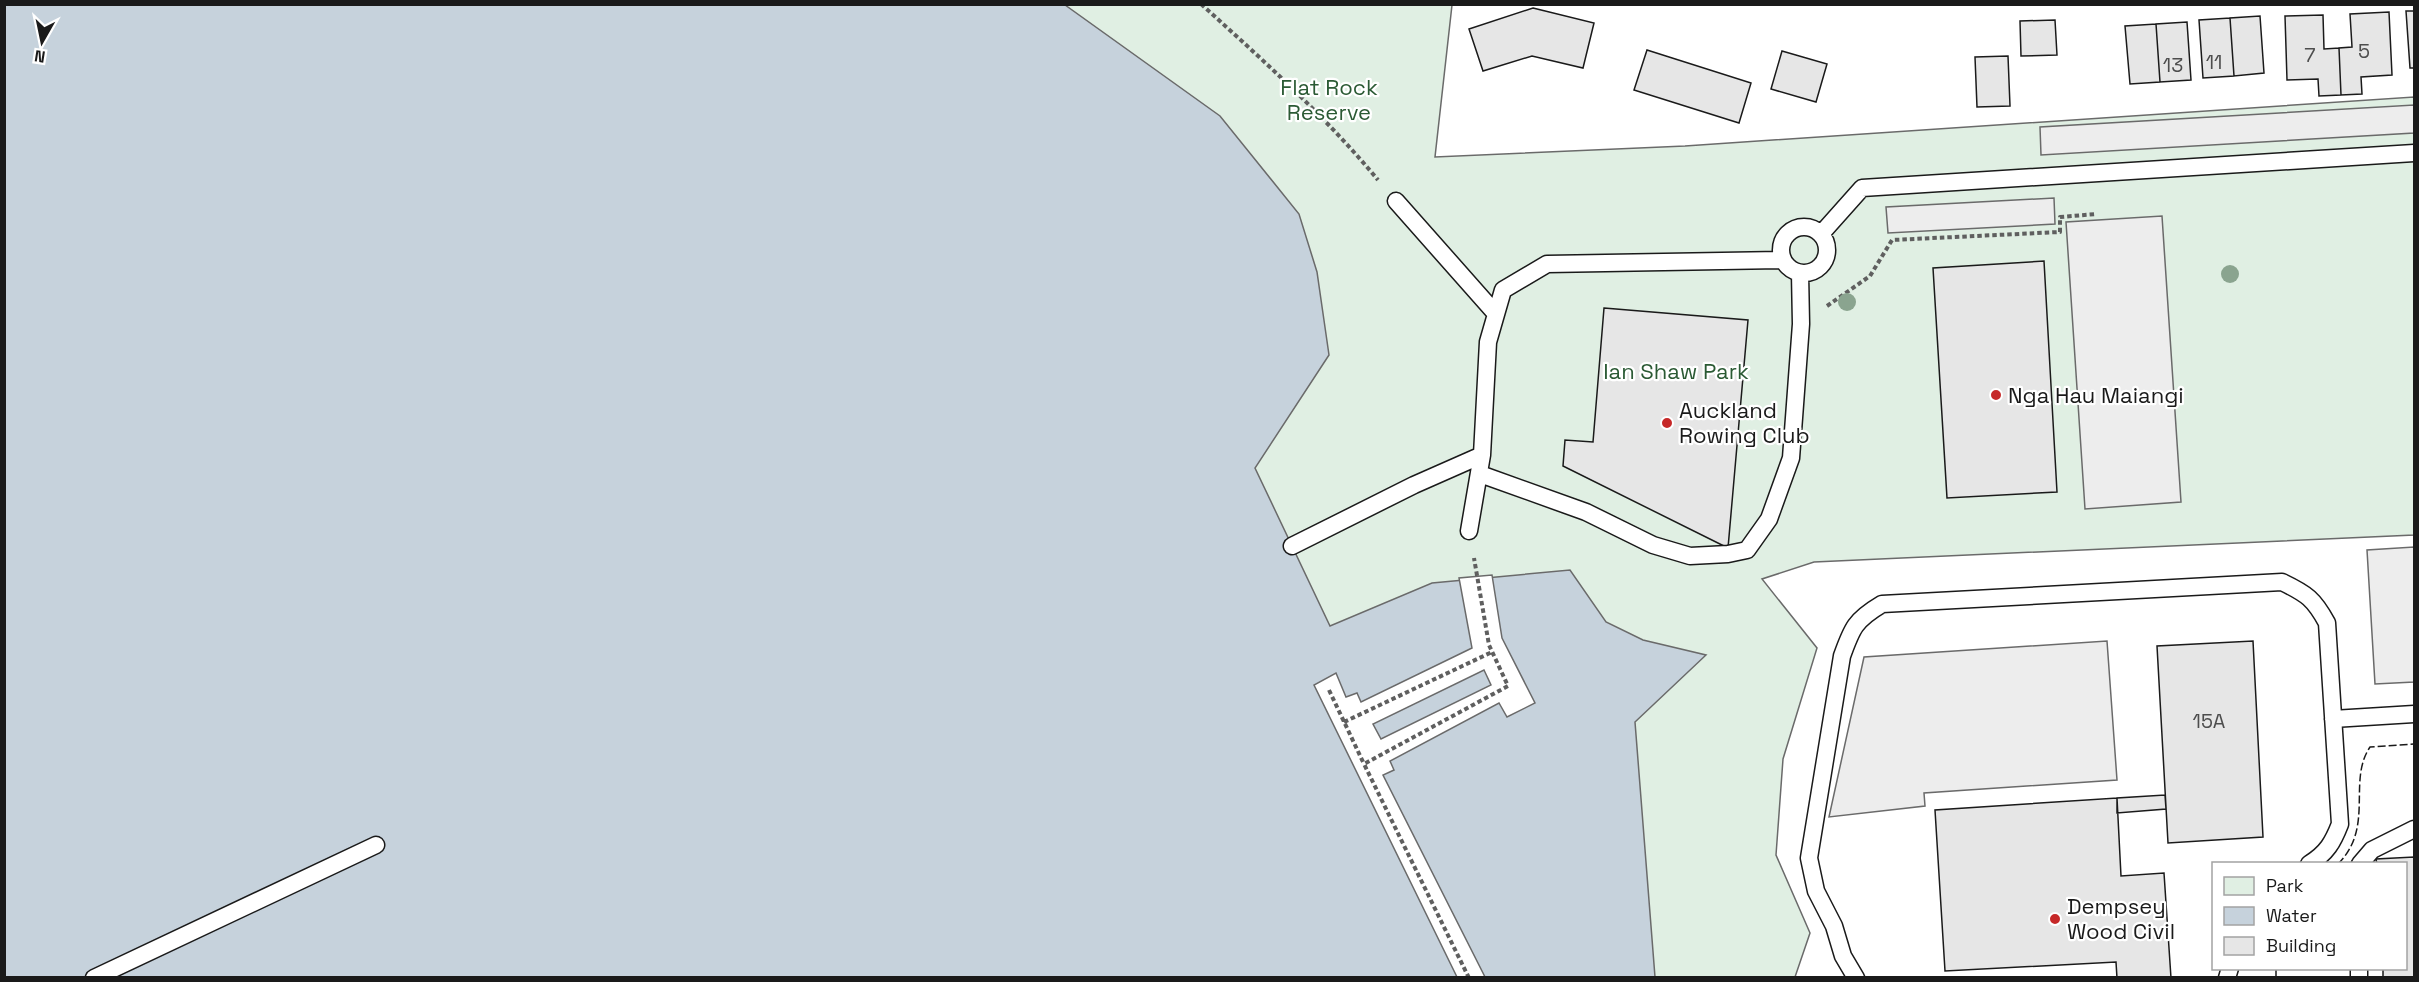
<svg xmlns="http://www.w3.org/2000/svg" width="2419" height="982" font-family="'Space Grotesk',sans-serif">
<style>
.green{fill:#e0efe3;stroke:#6a6a6a;stroke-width:1.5}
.parking{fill:#ededed;stroke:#6a6a6a;stroke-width:1.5}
.water{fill:#c6d2dc;stroke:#6a6a6a;stroke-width:1.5}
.pier{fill:#fff;stroke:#6a6a6a;stroke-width:1.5;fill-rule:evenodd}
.building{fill:#e6e6e6;stroke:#1a1a1a;stroke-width:1.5}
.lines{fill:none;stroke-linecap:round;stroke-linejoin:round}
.lane-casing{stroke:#1a1a1a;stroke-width:19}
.path{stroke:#5f5f5f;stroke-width:4;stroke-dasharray:4.5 3;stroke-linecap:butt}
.lane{stroke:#fff;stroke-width:16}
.fence{stroke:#1a1a1a;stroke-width:1.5;stroke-dasharray:8 3;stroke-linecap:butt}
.tree{fill:#8aa48f}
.poi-dot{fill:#c62828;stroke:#fff;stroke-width:2}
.labels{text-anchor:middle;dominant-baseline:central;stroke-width:4.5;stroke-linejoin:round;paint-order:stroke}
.number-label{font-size:20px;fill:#4d4d4d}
.park-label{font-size:22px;fill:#2b5a34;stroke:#fff}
.poi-label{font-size:22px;fill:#1a1a1a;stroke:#fff;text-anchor:start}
</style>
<rect width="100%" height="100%" fill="#fff"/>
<path class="green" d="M962 5H1452L1435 157 1685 146 2414 97V535L1814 562 1762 579 1817 648 1783 759 1776 855 1810 933 1795 977H1592L1259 650Z"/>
<path class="parking" d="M2414 105V133L2041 155 2040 127Z
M2054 198 2055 224 1888 233 1886 207Z
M2162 216 2181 502 2085 509 2066 222Z
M2414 547V682L2375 684 2367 550Z
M2107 641 2117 780 1924 793 1925 806 1829 817 1864 657Z"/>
<path class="water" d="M5 5H1065L1220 116 1299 214 1317 272 1329 355 1255 468 1330 626 1432 583 1570 570 1606 622 1643 640 1706 655 1635 722 1655 977 5 978Z"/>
<path class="pier" d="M1492 575 1502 638 1535 703 1507 717 1499 703 1390 761 1394 770 1383 775 1485 977H1457L1314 685 1336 673 1346 697 1357 693 1361 702 1472 648 1459 578ZM1484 670 1491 685 1381 739 1373 724Z"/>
<path class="building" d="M1533 8 1594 23 1583 68 1532 56 1483 71 1469 29Z
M2406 11H2414V68H2410Z
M2389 12 2392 75 2361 77 2362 94 2341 95 2339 48 2352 47 2350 14Z
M2323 15 2324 49 2339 48 2341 95 2319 96 2318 79 2287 80 2285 16Z
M2260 16 2264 73 2234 76 2230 18Z
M2230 18 2234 76 2203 78 2199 20Z
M2055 20 2057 55 2021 56 2020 21Z
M2187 22 2191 80 2160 82 2156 24Z
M2156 24 2160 82 2130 84 2125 26Z
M1647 50 1751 83 1739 123 1634 90Z
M1782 51 1827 64 1816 102 1771 89Z
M2008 56 2010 106 1977 107 1975 57Z
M2044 261 2057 492 1947 498 1933 268Z
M1604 308 1748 320 1728 548 1563 466 1565 440 1593 442Z
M2253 641 2263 837 2168 843 2157 646Z
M2165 795 2166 809 2117 813V798Z
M2117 798 2121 876 2164 873 2171 978H2117L2116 962 1945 971 1935 810Z
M2414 857V978H2383V968H2406V864H2377L2376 859Z"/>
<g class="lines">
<defs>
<path id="lane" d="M1396 201 1496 314
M1781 250a23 23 0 1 1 46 0a23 23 0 1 1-46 0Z
M1821 234 1862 188 2414 153
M1480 474 1586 512 1653 545 1690 556 1728 554 1747 550 1769 519 1791 458 1801 324 1800 273
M1469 531 1482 455 1488 342 1503 290 1547 264 1783 260
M1292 546 1414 485 1482 455
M2333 719 2414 714
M2360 864 2372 850 2414 829
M2359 968V978
M94 978 376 845
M1856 978 1843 956 1834 926 1816 891 1809 858 1842 656C1852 628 1855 620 1882 604L2282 582C2307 594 2314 599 2327 623L2340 824C2333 842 2327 853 2309 864
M2227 978 2230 968"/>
</defs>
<use href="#lane" class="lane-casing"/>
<path class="path" d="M1201 4C1263 60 1325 116 1378 180
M1827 306 1870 276 1892 240 2060 232V217L2096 214
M1329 690 1364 764
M1344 722 1492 652
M1469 978 1364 764 1508 686 1489 645 1474 558"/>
<use href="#lane" class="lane"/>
<path class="fence" d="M2338 864C2375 827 2347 781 2370 747L2414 744
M2276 968V978"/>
</g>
<g class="tree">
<circle cx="2230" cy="274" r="9"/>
<circle cx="1847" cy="302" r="9"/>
</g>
<g class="poi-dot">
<circle cx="1996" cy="395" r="6"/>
<circle cx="1667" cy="423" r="6"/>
<circle cx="2055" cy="919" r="6"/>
</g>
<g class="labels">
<g class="number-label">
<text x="2364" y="51">5</text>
<text x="2310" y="55">7</text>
<text x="2214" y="62">11</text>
<text x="2173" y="65">13</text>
<text x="2209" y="721">15A</text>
</g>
<g class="park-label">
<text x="1329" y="87">Flat Rock<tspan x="1329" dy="25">Reserve</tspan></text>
<text x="1676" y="371">Ian Shaw Park</text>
</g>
<g class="poi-label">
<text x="2008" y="395">Nga Hau Maiangi</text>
<text x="1679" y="410">Auckland<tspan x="1679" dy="25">Rowing Club</tspan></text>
<text x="2067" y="906">Dempsey<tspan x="2067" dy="25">Wood Civil</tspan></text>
</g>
</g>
<rect width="2419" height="982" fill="none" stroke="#1a1a1a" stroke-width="12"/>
<rect x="2212" y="862" width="195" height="108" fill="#ffffff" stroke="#a3a3a3" stroke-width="1.5"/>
<rect x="2224" y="877" width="30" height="18" fill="#e0efe3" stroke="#a3a3a3" stroke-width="1.5"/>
<text x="2266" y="892" font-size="18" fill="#1a1a1a">Park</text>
<rect x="2224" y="907" width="30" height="18" fill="#c6d2dc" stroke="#a3a3a3" stroke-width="1.5"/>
<text x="2266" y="922" font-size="18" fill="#1a1a1a">Water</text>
<rect x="2224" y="937" width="30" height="18" fill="#e6e6e6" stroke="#a3a3a3" stroke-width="1.5"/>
<text x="2266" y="952" font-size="18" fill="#1a1a1a">Building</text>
<g transform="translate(42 42) rotate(189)" stroke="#ffffff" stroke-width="4.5" paint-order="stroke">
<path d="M0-4.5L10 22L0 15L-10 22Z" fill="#1a1a1a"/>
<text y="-9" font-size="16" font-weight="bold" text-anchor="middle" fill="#1a1a1a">N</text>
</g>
</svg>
